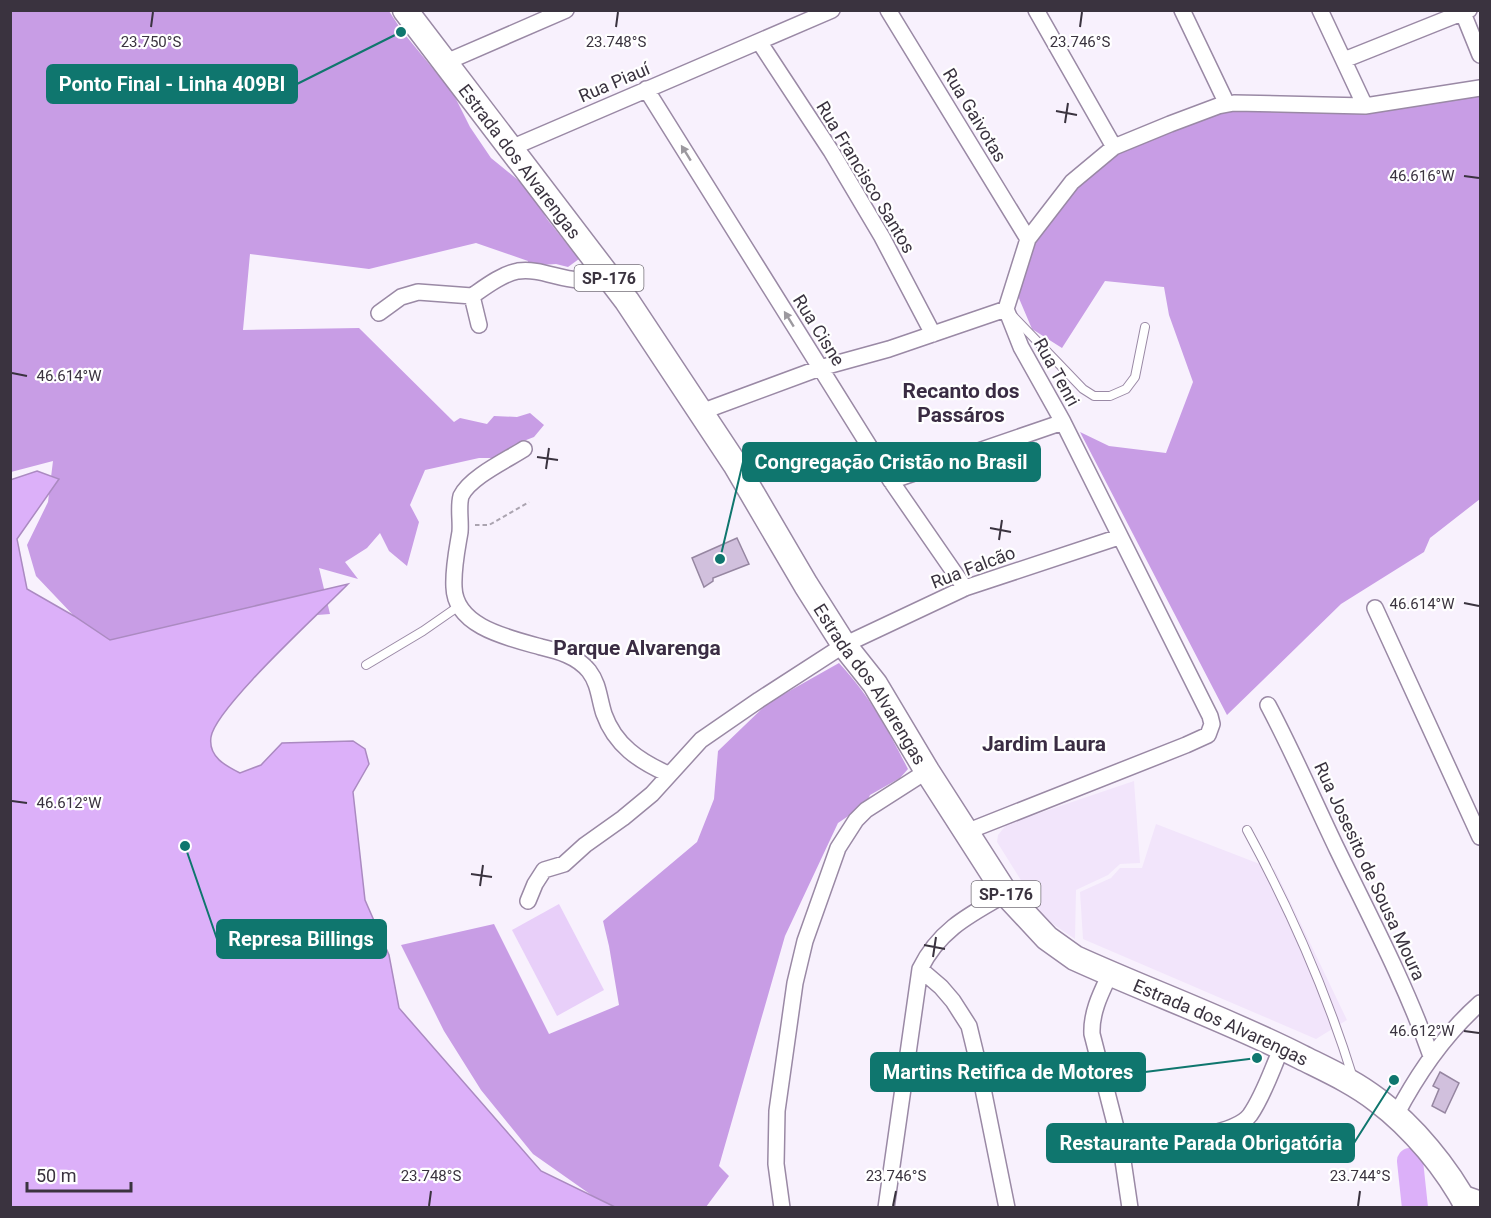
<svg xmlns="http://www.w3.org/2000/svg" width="1491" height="1218" font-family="Roboto,sans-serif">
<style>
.built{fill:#f2e5fb}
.green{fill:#e8cff9}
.forest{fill:#c89de5}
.water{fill:#dcb0f9;stroke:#ab8ac1;stroke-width:1.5}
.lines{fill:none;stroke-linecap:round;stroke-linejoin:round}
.river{stroke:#dcb0f9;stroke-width:26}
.building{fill:#d1c0dd;stroke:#9686a1;stroke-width:1.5}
.lane-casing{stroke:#9a89a5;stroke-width:10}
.street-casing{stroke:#9a89a5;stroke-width:18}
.primary-casing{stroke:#9a89a5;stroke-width:27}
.path{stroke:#aba4b0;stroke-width:2;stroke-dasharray:4.5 3;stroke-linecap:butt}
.lane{stroke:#fff;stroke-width:8}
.street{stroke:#fff;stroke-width:15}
.primary{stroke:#fff;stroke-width:24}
.oneway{fill:#9c999f}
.ticks{fill:none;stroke:#3a333f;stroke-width:2}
.labels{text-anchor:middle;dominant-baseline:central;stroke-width:4.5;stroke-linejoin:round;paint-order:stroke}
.shield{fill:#fff;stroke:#757079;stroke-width:1.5}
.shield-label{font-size:16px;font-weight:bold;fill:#3a333f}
.street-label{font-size:18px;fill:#3a333f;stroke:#fff}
.quarter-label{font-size:21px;font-weight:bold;fill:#3a2c43;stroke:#fff}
.ticks-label{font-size:15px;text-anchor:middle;fill:#3a333f;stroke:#fff;stroke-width:4.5;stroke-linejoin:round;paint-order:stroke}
.leader{fill:none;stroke:#0f766e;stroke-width:2}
.callout-dot{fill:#0f766e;stroke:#fff;stroke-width:2}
.callout{fill:#0f766e;stroke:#0f766e;stroke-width:2}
.callout-label{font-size:20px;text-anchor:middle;font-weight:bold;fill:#fff}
</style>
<rect width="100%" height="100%" fill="#f8f1fd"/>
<path class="built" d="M1134 781 1140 863 1120 864 1108 875 1076 890 1075 939 1047 920 1039 909 997 842 998 835 1007 824Z
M1156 824 1275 870 1347 1020 1316 1039 1083 939 1080 892 1111 878 1120 868H1142Z"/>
<path class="green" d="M559 904 604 990 557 1016 512 930Z"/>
<path class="forest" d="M11 11H389L402 31 453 93 470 127 491 158 529 189 547 219 579 259 568 267 556 264 527 266 528 261 476 243 369 269 250 254 243 330 359 328 454 422 460 418 487 424 494 416 517 417 530 413 544 425 534 437 516 444 494 458H479L425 470 410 505 419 522 407 566 389 551 380 533 367 548 345 562 358 579 319 568 330 614 292 617 136 657 74 616 36 576 27 545 48 502 53 461 11 472Z
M1480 94V499L1430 538 1424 552 1341 604 1227 715 1080 432 1109 446 1166 453 1193 382 1169 315 1164 287 1105 281 1062 348 1032 329 1015 289 1032 241 1083 177 1117 149 1231 108Z
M839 663C870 696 888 730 908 769L900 778 870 795 866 804 838 823 785 936 719 1166 729 1176 706 1207H615L597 1199 533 1154 481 1090 444 1031 401 945 494 924 549 1034 619 1005 609 946 603 921 697 842 714 799 718 751 768 703Z"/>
<path class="water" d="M37 471 59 479 17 539 27 589 74 616 110 640 348 584C322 611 215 708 211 737 208 757 226 766 240 773L261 765 282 743 353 741 365 749 369 764 353 792 365 900 389 955 399 1008 541 1171 615 1207H11L10 480Z"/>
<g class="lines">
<path class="river" d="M1410 1161 1415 1208"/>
</g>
<path class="building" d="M737 538 749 564 713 578V581L704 587 692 558Z
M1440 1072 1459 1083 1445 1113 1432 1106 1439 1089 1433 1086Z"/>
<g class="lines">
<defs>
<path id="lane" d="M1011 314 1083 389 1094 396H1110L1126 389 1135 377 1145 327
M366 665 423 631 459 606
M1247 830C1291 911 1326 990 1353 1078"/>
<path id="street" d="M888 10 1028 239
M1036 10 1114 147
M1182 10 1227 104
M1320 10 1365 106
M1463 13 1480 55
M760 43 831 151 882 237 933 334
M1344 60 1469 10
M444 63 566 10
M646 89 891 481 965 588
M511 148 832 10
M379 313 401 297 418 292 472 296
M479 325 472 296C485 287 502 274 518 271 539 268 558 279 579 280 588 281 597 277 606 275
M701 412 820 368 889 349 1006 309
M524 449C507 460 470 477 461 496 458 507 461 520 460 532 457 550 453 568 454 587 455 627 509 638 541 647 558 651 577 656 589 671 599 684 599 699 604 714 615 745 639 761 668 774
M891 481 1063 422
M1375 608 1480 837
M1268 705C1293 752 1314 801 1337 849 1370 917 1406 985 1431 1056
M966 832 1186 745 1208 735 1212 724 1210 716 1063 422 1021 347 1006 309 1028 239 1072 182 1114 147 1170 124 1218 106 1234 103 1365 106 1480 88
M528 901 535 884 544 870 564 864 585 845 623 818 652 794 701 740 759 700 844 645 965 588 1119 537
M920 969 941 987 953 1001 969 1026 977 1059 1007 1208
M1110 974C1101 993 1091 1012 1092 1034L1121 1147 1130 1208
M1396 1115C1418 1073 1444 1035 1480 1003
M1121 1147C1151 1142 1233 1138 1250 1115 1264 1095 1272 1069 1282 1047
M1460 1192 1480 1199
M782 1208 776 1164 777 1111 795 983 805 941 838 848 856 820 866 810 927 771
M886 1208 920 969C939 930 969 915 1006 894"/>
<g id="primary">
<path id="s1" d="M405 10 627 301 735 464 806 585 844 645 875 684 927 771 1006 894 1047 938 1075 958C1150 992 1228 1020 1301 1057 1327 1070 1354 1082 1377 1100 1413 1127 1447 1168 1468 1208"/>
</g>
</defs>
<use href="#lane" class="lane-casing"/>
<use href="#street" class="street-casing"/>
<use href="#primary" class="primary-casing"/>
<path class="path" d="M475 525H489L529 502"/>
<use href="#lane" class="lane"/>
<use href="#street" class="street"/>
<use href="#primary" class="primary"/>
</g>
<defs><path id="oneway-solid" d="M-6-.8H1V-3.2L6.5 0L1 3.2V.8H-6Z" transform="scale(1.5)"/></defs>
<g class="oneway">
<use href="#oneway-solid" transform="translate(686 153) rotate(-122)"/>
<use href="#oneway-solid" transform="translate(789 319) rotate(-122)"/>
</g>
<path class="ticks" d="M151 27 153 12M616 27 618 12M1080 27 1082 12M1056 111 1077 115M1065 123 1068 103M1464 176 1479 178M12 373 27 376M537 457 558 460M546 469 549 448M990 528 1011 532M999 540 1002 520M1464 603 1479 606M12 801 27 803M471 874 492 877M480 886 483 865M924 945 945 949M933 957 936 937M1464 1031 1479 1033M429 1206 431 1191M893 1206 896 1191M1358 1206 1360 1191"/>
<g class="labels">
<g class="shield">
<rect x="574.5" y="265" width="69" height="26" rx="4.5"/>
<rect x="971.5" y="881" width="69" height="26" rx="4.5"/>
</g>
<g class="shield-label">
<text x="609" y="278">SP-176</text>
<text x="1006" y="894">SP-176</text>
</g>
<g class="street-label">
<text transform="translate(614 82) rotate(-23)">Rua Piauí</text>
<text transform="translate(975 115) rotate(59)">Rua Gaivotas</text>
<text stroke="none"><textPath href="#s1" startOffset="190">Estrada dos Alvarengas</textPath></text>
<text transform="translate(866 177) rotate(59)">Rua Francisco Santos</text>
<text transform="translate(819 330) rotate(58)">Rua Cisne</text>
<text transform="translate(1057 372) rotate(61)">Rua Tenri</text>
<text transform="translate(973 567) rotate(-21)">Rua Falcão</text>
<text stroke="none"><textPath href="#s1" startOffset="820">Estrada dos Alvarengas</textPath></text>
<text transform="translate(1370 871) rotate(65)">Rua Josesito de Sousa Moura</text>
<text stroke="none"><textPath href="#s1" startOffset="1324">Estrada dos Alvarengas</textPath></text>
</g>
<g class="quarter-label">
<text x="961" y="391">Recanto dos<tspan x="961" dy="24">Passáros</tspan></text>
<text x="637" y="648">Parque Alvarenga</text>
<text x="1044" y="744">Jardim Laura</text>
</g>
</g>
<g class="ticks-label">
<text x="616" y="47">23.748°S</text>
<text x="1080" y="47">23.746°S</text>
<text x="151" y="47">23.750°S</text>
<text x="1422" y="181">46.616°W</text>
<text x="69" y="381">46.614°W</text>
<text x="1422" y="609">46.614°W</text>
<text x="69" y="808">46.612°W</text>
<text x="1422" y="1036">46.612°W</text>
<text x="431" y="1181">23.748°S</text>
<text x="896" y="1181">23.746°S</text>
<text x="1360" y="1181">23.744°S</text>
</g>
<path class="leader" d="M401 32L297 84M720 559L743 462M185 846L217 939M1257 1058L1145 1072M1394 1080L1354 1143"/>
<g class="callout-dot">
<circle cx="401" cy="32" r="6"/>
<circle cx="720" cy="559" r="6"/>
<circle cx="185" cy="846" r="6"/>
<circle cx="1257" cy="1058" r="6"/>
<circle cx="1394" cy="1080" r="6"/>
</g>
<g class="callout">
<rect x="47" y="65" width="250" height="38" rx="6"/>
<rect x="743" y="443" width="297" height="38" rx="6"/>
<rect x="217" y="920" width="169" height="38" rx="6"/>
<rect x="871" y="1053" width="274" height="38" rx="6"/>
<rect x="1047" y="1124" width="307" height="38" rx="6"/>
</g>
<g class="callout-label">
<text x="172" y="91">Ponto Final - Linha 409BI</text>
<text x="891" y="469">Congregação Cristão no Brasil</text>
<text x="301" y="946">Represa Billings</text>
<text x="1008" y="1079">Martins Retifica de Motores</text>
<text x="1201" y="1150">Restaurante Parada Obrigatória</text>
</g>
<rect width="1491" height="1218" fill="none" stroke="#3a333f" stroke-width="24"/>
<path d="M27 1182v9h104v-9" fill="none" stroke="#3a333f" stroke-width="3"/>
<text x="36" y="1182" font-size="18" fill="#3a333f" stroke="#ffffff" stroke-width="4.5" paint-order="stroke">50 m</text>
</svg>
